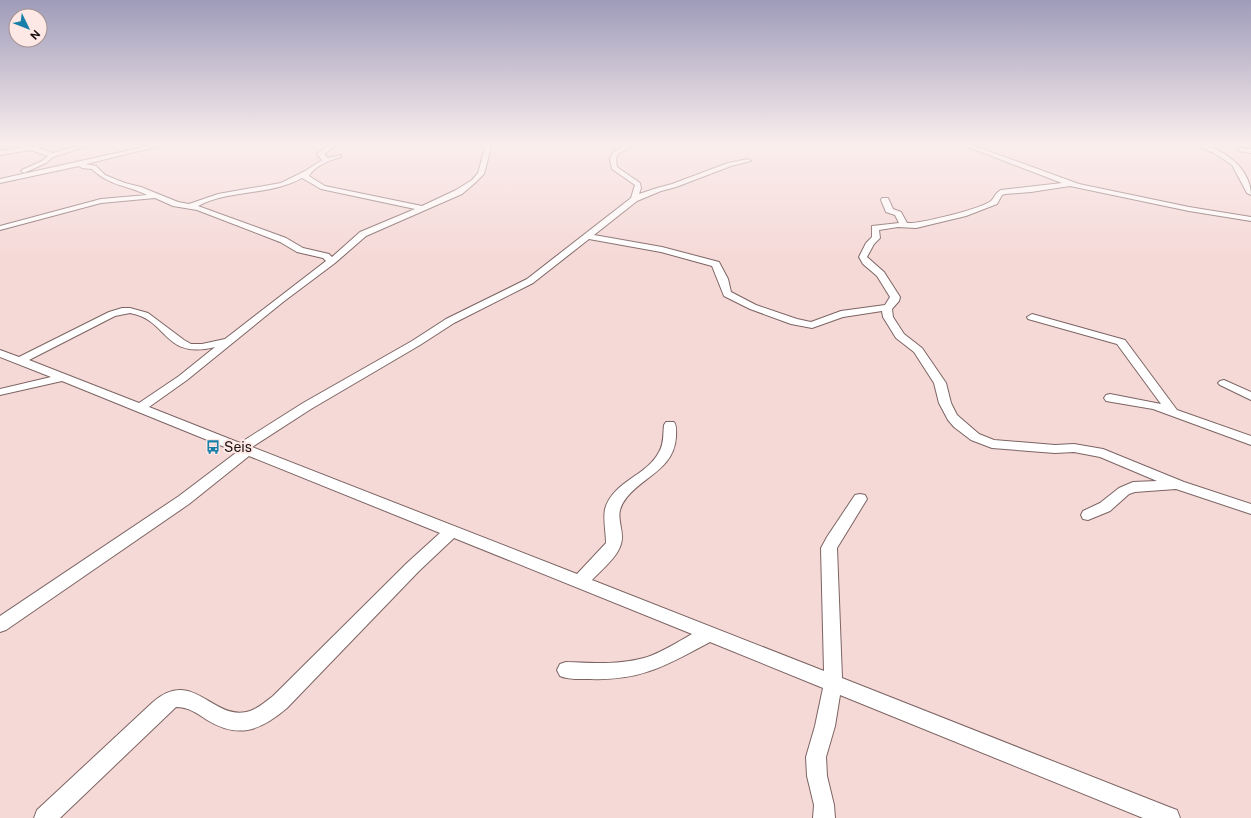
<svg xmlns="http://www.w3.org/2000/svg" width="1251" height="818" font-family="'Public Sans',sans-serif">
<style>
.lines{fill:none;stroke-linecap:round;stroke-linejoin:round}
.minor-casing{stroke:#7c6463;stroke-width:2}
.minor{fill:#fff;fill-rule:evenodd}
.labels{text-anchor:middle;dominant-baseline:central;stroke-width:4;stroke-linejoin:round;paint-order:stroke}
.poi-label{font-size:14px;fill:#180f0e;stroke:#fee8e6;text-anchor:start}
</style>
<rect width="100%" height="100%" fill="#f5d9d7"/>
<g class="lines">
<defs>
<path id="minor" d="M17 144 31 146 55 144 38 148 53 153 84 144H93L53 157 46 163 24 173 21 171 22 170 42 161 48 156 30 150 0 155V151L23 147Z
M157 144H168L86 164 96 166 105 175 125 183 141 187 178 202 189 204 218 194 281 183 305 171 322 160 317 154 318 153 331 144H338L324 154 328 158 341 155V157C330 160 314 166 309 176L325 186 422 206 456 190 472 180 478 173 486 144H492L484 174 476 182 462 194 366 236 335 263 283 302 187 380 149 407 240 443 303 403 412 341 446 319 527 279 631 198 635 185 612 169 610 159 613 152 628 144H636L618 154 616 159 617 167 640 183 641 188 639 194 657 188 672 184 728 163 748 159 751 161 731 166 676 187 661 191 637 201 594 235 662 247 719 262 728 279 731 292 756 305 797 319 811 322 841 311 885 305 890 297 877 276 863 264 859 257 866 243 872 237V226L899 223 895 215 886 212 881 200 882 198H888L893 209 901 212 907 223C920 224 980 209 991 201 995 197 995 193 1001 190L1062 183 960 144H969L1079 184 1189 207 1251 217V221L1189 211 1070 186 1031 192 1005 194 1002 195 997 204 966 216 916 228 898 227 879 230 880 238 874 244 867 257 884 272 900 297 899 301 892 309 893 317 904 334 922 348 946 383 951 403 957 415 979 434 994 440 1055 445 1074 444 1103 449 1184 482 1251 504V514L1176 489 1135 492 1129 494 1110 511 1088 520 1083 519 1081 515 1083 511 1100 503 1119 488 1133 482 1157 481 1100 457 1074 452 1055 453 992 448 971 440 954 427 948 420 939 403 934 383 914 352 896 338 883 317 882 311 843 317 812 328 791 324 750 309 724 296 712 266 661 252 589 239 533 283 454 323 420 345 311 409 252 447 577 574 606 543C606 533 603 519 605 509 613 481 647 476 659 452 664 444 663 434 664 425L666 422H674C677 426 676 432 676 437 674 469 644 476 627 497 611 516 626 528 621 544 617 558 601 570 592 580L824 671 821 548 827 537 855 495 860 494 865 495 867 499 837 548 842 678 1169 807 1177 810 1180 818H1143L840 695 835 726 826 757 827 776 834 805 835 818H813L814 805 807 776 806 757 815 726 823 688 710 642C667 665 641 681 590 679 580 679 569 680 560 676L557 670 560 664 566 662C592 663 619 665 644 658 661 653 676 643 692 634L454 538 419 571 287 708C260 731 238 739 207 720 197 713 188 707 176 707L60 818H34L37 810 153 702C194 666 213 723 250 711 259 708 266 701 273 696L407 563 440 533 249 456 189 504 6 630 0 632V616L179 496 237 452 62 381 0 395V389L51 377 0 357V350L19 357 109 312 122 308H130L148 313 184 340 191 344H202L225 339 326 261 323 258 297 252 280 242 197 210 173 206 155 198 101 203 0 230V226L101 199 147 195C127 185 109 186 92 169L82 168 79 166 0 183V179ZM302 178 321 189 415 209 360 232 332 257 329 254 303 248 286 238 198 206C230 189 270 196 302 178ZM130 313C169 320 163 360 215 347L179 376 139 403 29 360 115 316Z
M1192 144C1219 144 1251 167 1251 195L1247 193 1232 165 1214 153Z
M1240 148 1251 149V153L1238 151 1237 150Z
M1032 314 1125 340 1177 410 1251 436V445L1153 409 1106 401 1104 398 1106 395 1110 394 1161 404 1117 344 1028 319 1027 317Z
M1224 380 1251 392V400L1220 385 1218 383 1220 381Z"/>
</defs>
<use href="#minor" class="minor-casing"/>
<use href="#minor" class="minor"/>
</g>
<linearGradient id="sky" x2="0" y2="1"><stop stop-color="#9f9cba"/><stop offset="0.56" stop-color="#faeeed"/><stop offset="1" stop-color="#faeeed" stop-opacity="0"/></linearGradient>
<rect width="1251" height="258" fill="url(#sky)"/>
<defs>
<symbol id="bus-bare" viewBox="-9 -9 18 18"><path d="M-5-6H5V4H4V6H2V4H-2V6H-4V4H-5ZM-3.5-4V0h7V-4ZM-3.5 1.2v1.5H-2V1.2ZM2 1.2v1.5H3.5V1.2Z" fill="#187fa9" stroke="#fee8e6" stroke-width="2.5" paint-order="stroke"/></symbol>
</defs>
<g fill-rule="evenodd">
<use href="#bus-bare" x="203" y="437" width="20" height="20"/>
</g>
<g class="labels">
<g class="poi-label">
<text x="224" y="447">Seis</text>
</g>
</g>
<g transform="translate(28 28) rotate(133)"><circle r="19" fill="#fee8e6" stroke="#a29190"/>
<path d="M0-3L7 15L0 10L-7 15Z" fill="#187fa9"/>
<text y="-6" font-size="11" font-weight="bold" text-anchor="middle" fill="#180f0e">N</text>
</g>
</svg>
